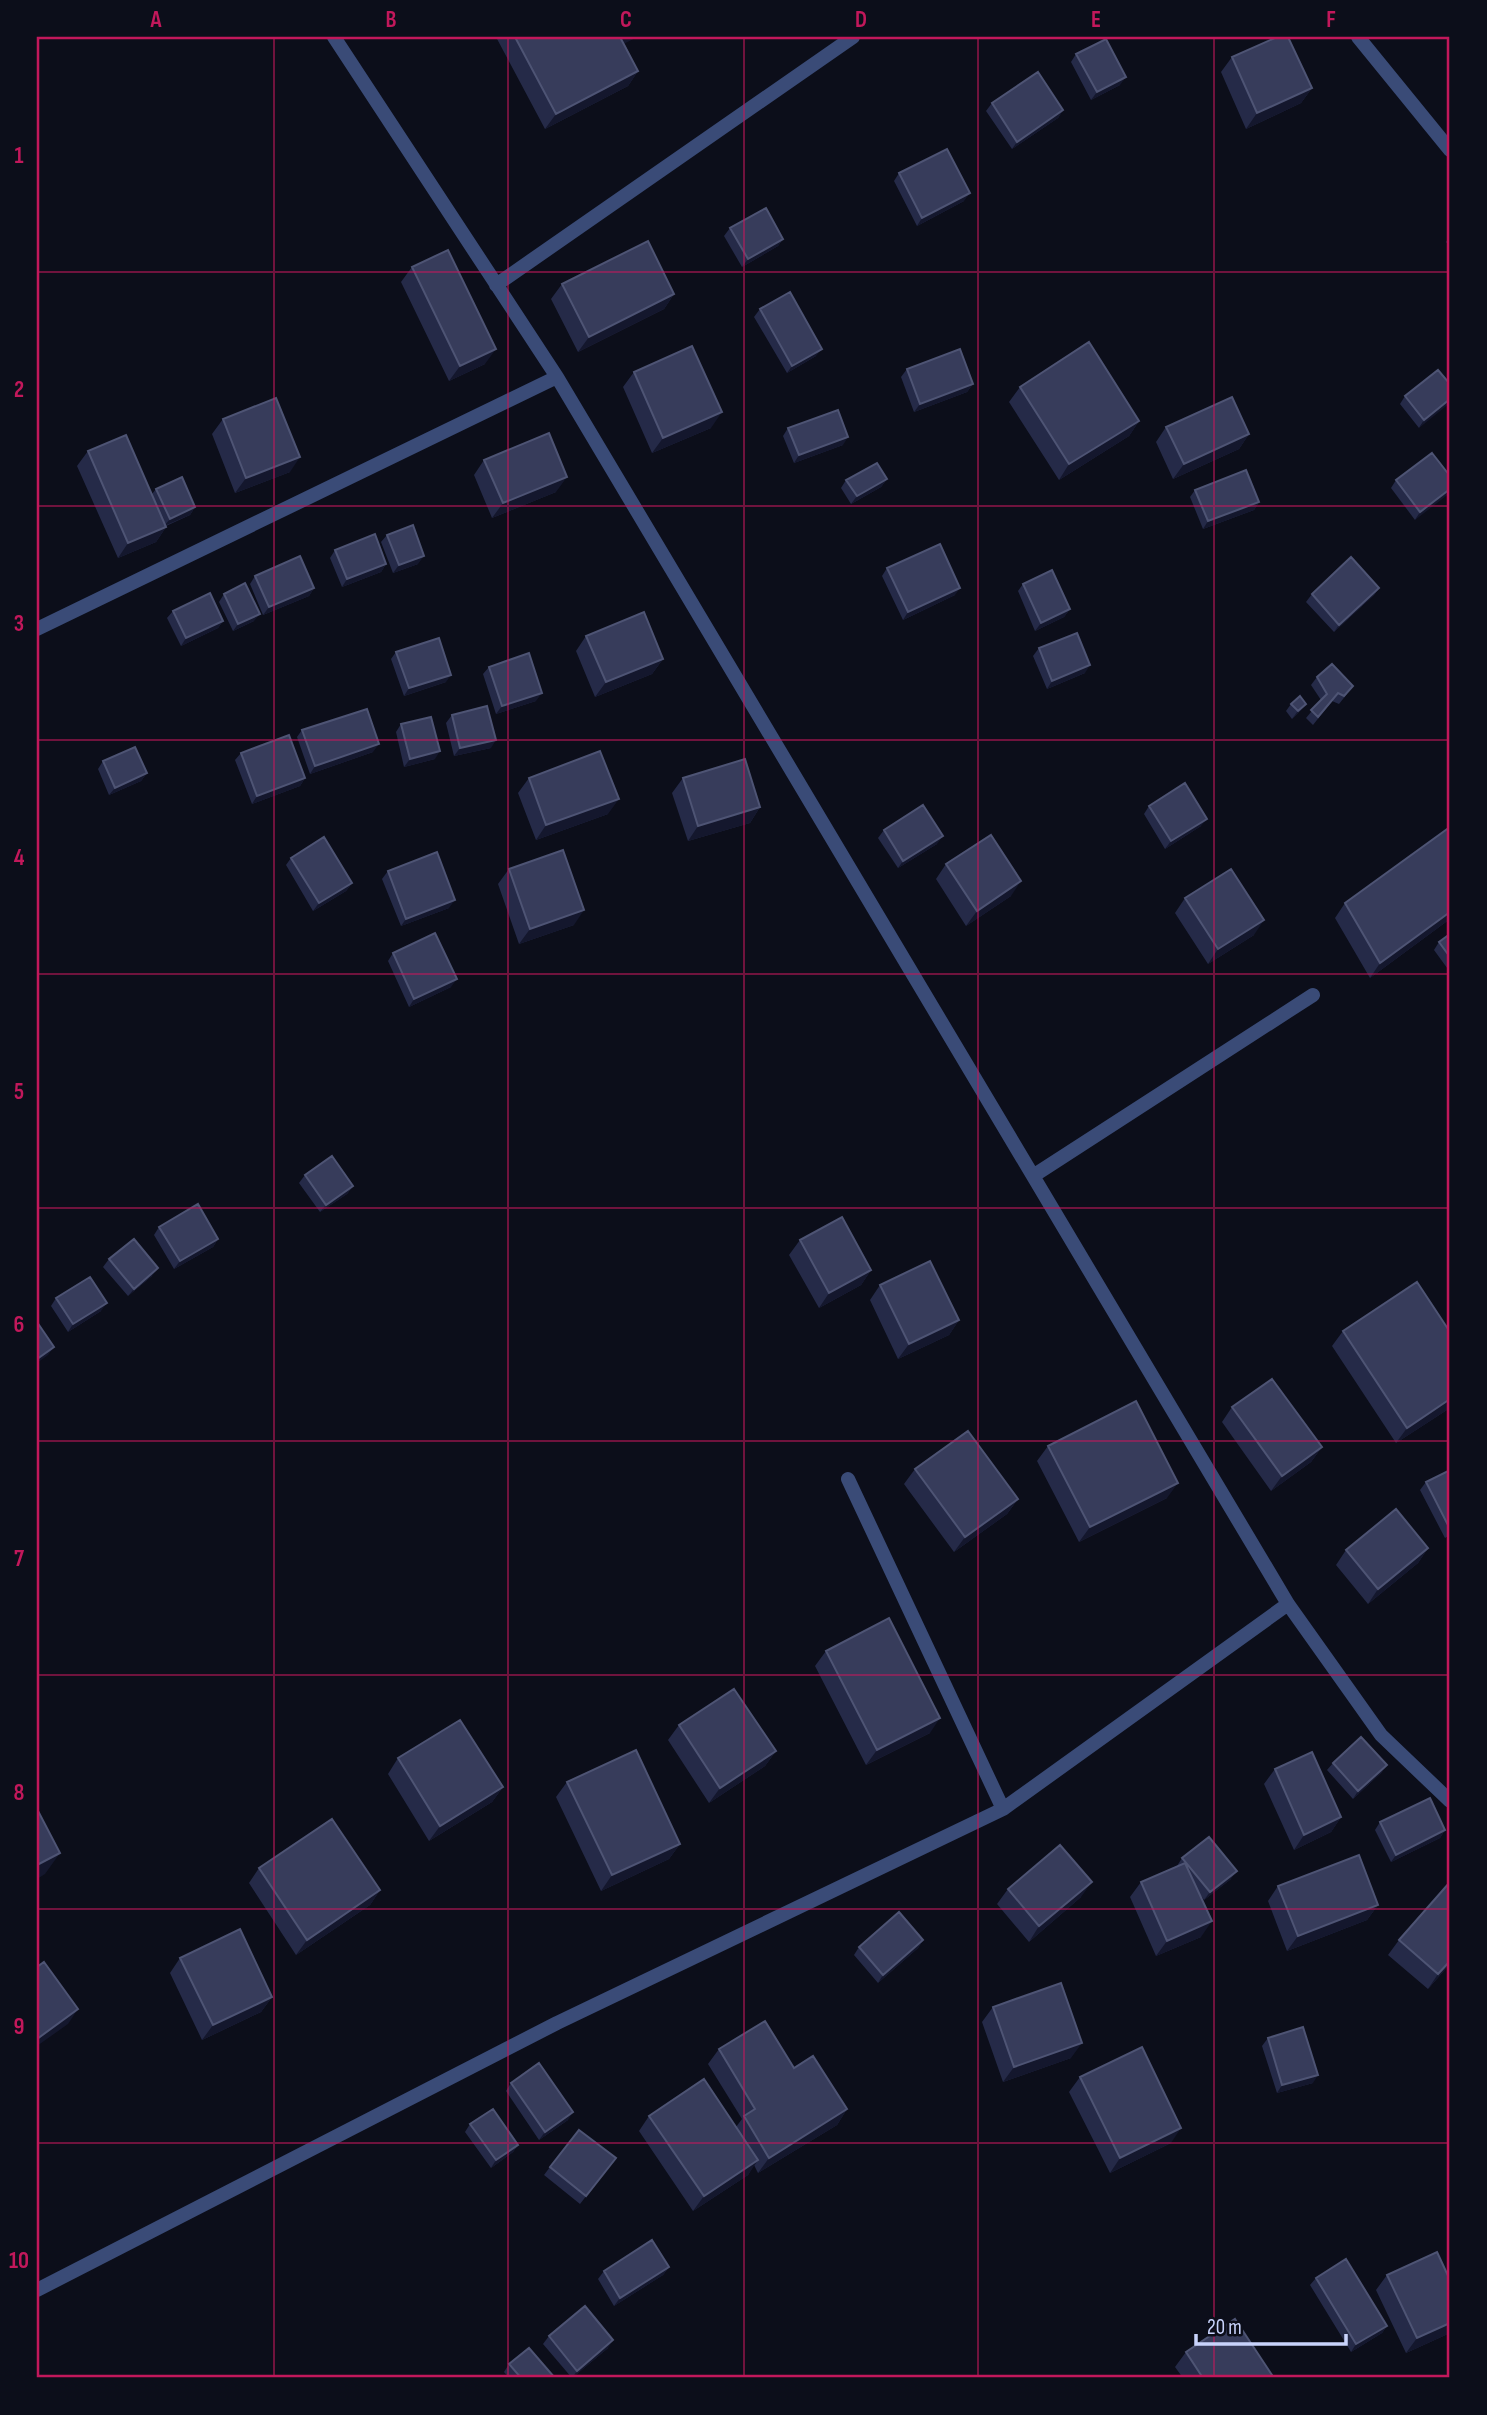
<svg xmlns="http://www.w3.org/2000/svg" width="1487" height="2415" font-family="'Sofia Sans Condensed',sans-serif">
<style>
.lines{fill:none;stroke-linecap:round;stroke-linejoin:round}
.street{stroke:#3a4b77;stroke-width:14}
.wall{fill:#252a48}
.shaded-wall{fill:#14172d}
.building{fill:#373c5b;stroke:#4e5474;stroke-width:2}
.grid{fill:none;stroke:#c2185b;stroke-width:2;stroke-opacity:0.55}
.neatline{fill:none;stroke:#c2185b;stroke-width:2.5}
.grid-label{font-size:23px;text-anchor:middle;font-weight:bold;fill:#c2185b}
</style>
<rect width="100%" height="100%" fill="#0c0e1a"/>
<g class="lines">
<path class="street" d="M334 37 557 377 1288 1604 1381 1735 1450 1801
M1358 37 1450 150
M496 285 853 37
M37 629 557 377
M1033 1176 1313 995
M848 1479 1003 1809
M37 2290 557 2023 1003 1809 1288 1604"/>
</g>
<path class="wall" d="M496 37H637L624 43 638 71 628 86 545 129Z
M1076 54 1120 85 1091 100 1071 62Z
M1232 57 1312 88 1301 103 1246 129 1221 72Z
M992 103 1063 110 1058 118 1012 149 986 111Z
M899 173 964 201 917 226 894 181Z
M730 228 783 239 778 246 742 267 724 236Z
M1450 236V247L1446 242Z
M412 267 485 364 449 381 401 282Z
M562 284 674 294 664 309 578 352 551 299Z
M760 309 816 356 787 373 754 317Z
M907 369 973 384 967 392 914 412 901 377Z
M634 372 711 428 652 453 623 387Z
M1450 384 1419 428 1400 404 1405 396Z
M1020 387 1139 421 1129 436 1059 480 1009 402Z
M223 419 290 472 235 493 212 434Z
M1166 427 1249 434 1239 449 1173 479 1156 442Z
M788 428 843 445 794 463 783 436Z
M88 451 152 494 156 489 195 507 190 515 166 526V527L156 542 118 558 77 466Z
M484 460 556 492 492 518 474 475Z
M1450 476 1415 520 1391 488 1396 480Z
M887 479 881 487 851 504 841 488 846 480Z
M1195 490 1259 502 1254 510 1203 529 1190 497Z
M387 535 418 564 393 573 381 542Z
M335 550 386 564 381 572 342 587 330 558Z
M887 568 955 595 903 620 882 576Z
M255 576 314 588 309 596 263 615 250 584Z
M1023 584 1070 609 1064 617 1035 631 1018 591Z
M1379 588 1374 595 1334 632 1306 602 1312 594Z
M224 594 254 621 233 631 219 602Z
M173 611 223 621 218 628 181 646 167 618Z
M586 636 663 659 652 674 595 697 576 651Z
M1039 648 1085 673 1047 689 1033 656Z
M396 652 446 682 404 696 391 659Z
M489 667 536 701 496 714 483 674Z
M1317 677 1347 694 1339 704 1332 701 1313 725 1306 718 1321 700 1311 685Z
M1291 704H1306L1300 711 1292 719 1286 711Z
M452 715 491 748 454 756 446 723Z
M401 724 435 759 404 767 396 732Z
M302 730 373 752 310 774 297 737Z
M241 753 305 778 300 786 252 804 235 760Z
M103 761 147 773 141 781 109 795 98 769Z
M529 778 608 814 536 840 518 793Z
M683 778 760 807 750 823 688 841 672 793Z
M1149 806 1201 826 1165 849 1144 814Z
M884 830 937 844 898 868 878 838Z
M291 858 352 883 346 891 313 911 286 865Z
M946 864 1011 896 966 926 936 879Z
M509 869 574 925 519 944 498 884Z
M388 871 449 908 401 926 382 879Z
M1185 898 1254 935 1208 964 1175 913Z
M1345 903 1450 919 1370 978 1335 918Z
M1450 934V972L1434 950 1439 942Z
M393 953 451 987 409 1007 388 961Z
M305 1175 353 1186 347 1194 320 1212 299 1183Z
M159 1227 218 1239 213 1247 174 1269 154 1235Z
M800 1240 871 1270 861 1285 819 1308 789 1255Z
M109 1259 152 1276 128 1296 103 1267Z
M880 1285 959 1320 949 1335 898 1359 870 1300Z
M56 1298 101 1311 68 1332 51 1306Z
M1343 1331 1450 1408 1396 1443 1332 1346Z
M1232 1407 1322 1447 1311 1462 1271 1491 1222 1422Z
M1048 1446 1167 1498 1079 1542 1037 1461Z
M915 1469 1018 1499 1007 1514 954 1552 904 1484Z
M1450 1470V1535L1445 1538 1420 1490 1426 1482Z
M1428 1548 1418 1563 1368 1604 1336 1565 1346 1550Z
M826 1651 930 1733 866 1765 815 1666Z
M679 1725 776 1751 765 1766 709 1803 668 1740Z
M398 1758 503 1787 492 1802 429 1841 388 1774Z
M1333 1763 1387 1765 1381 1773 1353 1799 1327 1770Z
M1275 1769 1341 1817 1331 1832 1294 1850 1264 1784Z
M567 1782 680 1844 669 1859 601 1891 556 1797Z
M1380 1822 1445 1830 1440 1838 1391 1862 1375 1830Z
M1182 1858 1231 1879 1204 1900 1199 1893 1201 1937 1156 1956 1130 1897 1141 1882 1177 1866Z
M259 1868 380 1890 370 1905 296 1955 249 1883Z
M1278 1886 1378 1905 1367 1920 1287 1951 1268 1901Z
M1008 1889 1081 1897 1029 1942 997 1904Z
M923 1940 918 1948 878 1983 854 1955 859 1947Z
M1399 1940 1450 1964 1428 1989 1388 1955Z
M180 1958 272 1997 261 2012 202 2040 170 1973Z
M993 2007 1071 2058 1003 2082 982 2022Z
M1268 2038 1313 2083 1277 2093 1262 2046Z
M719 2049 794 2068 847 2109 837 2125 758 2173 754 2165 748 2175 693 2211 639 2131 649 2116 736 2127 742 2119 708 2064Z
M1080 2077 1171 2143 1110 2173 1069 2092Z
M511 2083 568 2120 539 2140 506 2091Z
M470 2124 518 2145 513 2152 491 2168 465 2132Z
M616 2158 580 2204 544 2175 550 2167Z
M669 2267 663 2275 614 2306 598 2279 604 2271Z
M1387 2275 1450 2333 1406 2353 1376 2290Z
M1316 2278 1387 2326 1382 2333 1351 2352 1310 2285Z
M549 2336 608 2348 572 2378 543 2344Z
M1186 2352 1274 2378H1183L1175 2367Z
M509 2364 555 2378H509L504 2372Z"/>
<path class="shaded-wall" d="M624 37H637L616 48Z
M638 71 628 86 545 129 556 114Z
M1126 77 1120 85 1091 100 1097 92Z
M1312 88 1301 103 1246 129 1257 113Z
M1063 110 1058 118 1012 149 1017 142Z
M970 193 964 201 917 226 922 218Z
M783 239 778 246 742 267 748 259Z
M674 294 664 309 578 352 589 337Z
M496 349 485 364 449 381 460 366Z
M822 349 816 356 787 373 792 366Z
M973 384 967 392 914 412 920 404Z
M1450 399V403L1419 428 1424 420Z
M722 412 711 428 652 453 663 438Z
M1139 421 1129 436 1059 480 1069 464Z
M1249 434 1239 449 1173 479 1184 464Z
M848 437 843 445 794 463 799 455Z
M300 457 290 472 235 493 246 478Z
M567 477 556 492 492 518 503 503Z
M887 479 881 487 851 504 857 496Z
M1450 489V493L1415 520 1420 512Z
M1259 502 1254 510 1203 529 1208 521Z
M195 507 190 515 164 526 170 519Z
M166 527 156 542 118 558 128 543Z
M424 556 418 564 393 573 399 565Z
M386 564 381 572 342 587 347 579Z
M314 588 309 596 263 615 269 607Z
M960 588 955 595 903 620 908 612Z
M1379 588 1374 595 1334 632 1339 625Z
M1070 609 1064 617 1035 631 1041 623Z
M260 614 254 621 233 631 238 624Z
M223 621 218 628 181 646 186 638Z
M663 659 652 674 595 697 606 682Z
M1090 665 1085 673 1047 689 1052 681Z
M451 675 446 682 404 696 409 688Z
M542 693 536 701 496 714 502 706Z
M1306 704 1300 711 1292 719 1298 711Z
M496 740 491 748 454 756 460 748Z
M379 744 373 752 310 774 315 766Z
M440 751 435 759 404 767 410 759Z
M147 773 141 781 109 795 115 788Z
M305 778 300 786 252 804 257 796Z
M619 799 608 814 536 840 546 825Z
M760 807 750 823 688 841 698 826Z
M1207 819 1201 826 1165 849 1171 841Z
M943 836 937 844 898 868 903 861Z
M1021 881 1011 896 966 926 977 911Z
M352 883 346 891 313 911 319 903Z
M455 900 449 908 401 926 406 919Z
M584 910 574 925 519 944 530 929Z
M1450 912V919L1370 978 1380 963Z
M1264 920 1254 935 1208 964 1218 949Z
M457 979 451 987 409 1007 414 999Z
M353 1186 347 1194 320 1212 326 1205Z
M218 1239 213 1247 174 1269 180 1261Z
M158 1268 152 1276 128 1296 134 1289Z
M871 1270 861 1285 819 1308 829 1293Z
M107 1303 101 1311 68 1332 73 1324Z
M959 1320 949 1335 898 1359 909 1344Z
M54 1347 48 1355 37 1363V1359Z
M1450 1399V1408L1396 1443 1407 1428Z
M1322 1447 1311 1462 1271 1491 1282 1476Z
M1178 1483 1167 1498 1079 1542 1090 1527Z
M1018 1499 1007 1514 954 1552 965 1537Z
M1428 1548 1418 1563 1368 1604 1378 1589Z
M940 1718 930 1733 866 1765 877 1750Z
M776 1751 765 1766 709 1803 720 1788Z
M1387 1765 1381 1773 1353 1799 1358 1791Z
M503 1787 492 1802 429 1841 440 1826Z
M1341 1817 1331 1832 1294 1850 1304 1835Z
M1445 1830 1440 1838 1391 1862 1396 1855Z
M680 1844 669 1859 601 1891 612 1875Z
M60 1853 45 1874 37 1879V1865Z
M1237 1871 1231 1879 1204 1900 1210 1892Z
M1092 1882 1081 1897 1029 1942 1039 1926Z
M380 1890 370 1905 296 1955 307 1940Z
M1378 1905 1367 1920 1287 1951 1298 1936Z
M1212 1921 1201 1937 1156 1956 1167 1941Z
M923 1940 918 1948 878 1983 883 1975Z
M1450 1961V1964L1428 1989 1438 1974Z
M272 1997 261 2012 202 2040 213 2025Z
M78 2009 68 2024 37 2046V2039Z
M1082 2043 1071 2058 1003 2082 1014 2067Z
M1318 2075 1313 2083 1277 2093 1282 2085Z
M847 2109 837 2125 758 2173 769 2158Z
M573 2112 568 2120 539 2140 545 2132Z
M1181 2128 1171 2143 1110 2173 1120 2158Z
M518 2145 513 2152 491 2168 496 2160Z
M758 2160 748 2175 693 2211 704 2196Z
M669 2267 663 2275 614 2306 620 2298Z
M1450 2323V2333L1406 2353 1417 2338Z
M1387 2326 1382 2333 1351 2352 1356 2344Z
M613 2340 608 2348 572 2378 577 2371Z"/>
<path class="building" d="M515 37H620L638 71 556 114Z
M1277 37H1288L1312 88 1257 113 1232 57Z
M1106 39 1126 77 1097 92 1076 54Z
M1038 72 1063 110 1017 142 992 103Z
M947 149 970 193 922 218 899 173Z
M766 208 783 239 748 259 730 228Z
M648 241 674 294 589 337 562 284Z
M448 250 496 349 460 366 412 267Z
M790 292 822 349 792 366 760 309Z
M1089 342 1139 421 1069 464 1020 387Z
M692 346 722 412 663 438 634 372Z
M960 349 973 384 920 404 907 369Z
M1438 370 1450 384V399L1424 420 1405 396Z
M1232 397 1249 434 1184 464 1166 427Z
M276 398 300 457 246 478 223 419Z
M838 410 848 437 799 455 788 428Z
M549 433 567 477 503 503 484 460Z
M126 435 166 527 128 543 88 451Z
M1432 453 1450 476V489L1420 512 1396 480Z
M877 463 887 479 857 496 846 480Z
M1246 470 1259 502 1208 521 1195 490Z
M182 477 195 507 170 519 156 489Z
M413 525 424 556 399 565 387 535Z
M375 534 386 564 347 579 335 550Z
M940 544 960 588 908 612 887 568Z
M300 556 314 588 269 607 255 576Z
M1351 557 1379 588 1339 625 1312 594Z
M1052 570 1070 609 1041 623 1023 584Z
M245 583 260 614 238 624 224 594Z
M210 593 223 621 186 638 173 611Z
M644 612 663 659 606 682 586 636Z
M1077 633 1090 665 1052 681 1039 648Z
M439 638 451 675 409 688 396 652Z
M529 653 542 693 502 706 489 667Z
M1332 664 1353 686 1344 696 1338 693 1318 717 1311 710 1327 694 1317 677Z
M1300 696 1306 704 1298 711 1291 704Z
M487 706 496 740 460 748 452 715Z
M367 709 379 744 315 766 302 730Z
M431 717 440 751 410 759 401 724Z
M289 735 305 778 257 796 241 753Z
M135 747 147 773 115 788 103 761Z
M600 751 619 799 546 825 529 778Z
M745 759 760 807 698 826 683 778Z
M1185 783 1207 819 1171 841 1149 806Z
M923 805 943 836 903 861 884 830Z
M1450 827V912L1380 963 1345 903Z
M991 835 1021 881 977 911 946 864Z
M324 837 352 883 319 903 291 858Z
M563 850 584 910 530 929 509 869Z
M437 852 455 900 406 919 388 871Z
M1231 869 1264 920 1218 949 1185 898Z
M435 933 457 979 414 999 393 953Z
M1450 934V957L1439 942Z
M332 1156 353 1186 326 1205 305 1175Z
M198 1204 218 1239 180 1261 159 1227Z
M842 1217 871 1270 829 1293 800 1240Z
M134 1239 158 1268 134 1289 109 1259Z
M930 1261 959 1320 909 1344 880 1285Z
M90 1277 107 1303 73 1324 56 1298Z
M1417 1282 1450 1332V1399L1407 1428 1343 1331Z
M37 1322 54 1347 37 1359Z
M1272 1379 1322 1447 1282 1476 1232 1407Z
M1136 1401 1178 1483 1090 1527 1048 1446Z
M968 1431 1018 1499 965 1537 915 1469Z
M1450 1470V1529L1426 1482Z
M1396 1509 1428 1548 1378 1589 1346 1550Z
M889 1618 940 1718 877 1750 826 1651Z
M734 1689 776 1751 720 1788 679 1725Z
M460 1720 503 1787 440 1826 398 1758Z
M1361 1737 1387 1765 1358 1791 1333 1763Z
M636 1750 680 1844 612 1875 567 1782Z
M1312 1752 1341 1817 1304 1835 1275 1769Z
M1430 1798 1445 1830 1396 1855 1380 1822Z
M37 1809 60 1853 37 1865Z
M332 1819 380 1890 307 1940 259 1868Z
M1209 1837 1237 1871 1210 1892 1182 1858Z
M1060 1845 1092 1882 1039 1926 1008 1889Z
M1359 1855 1378 1905 1298 1936 1278 1886Z
M1185 1863 1212 1921 1167 1941 1141 1882Z
M1450 1882V1961L1438 1974 1399 1940Z
M899 1912 923 1940 883 1975 859 1947Z
M240 1929 272 1997 213 2025 180 1958Z
M44 1962 78 2009 37 2039V1967Z
M1061 1983 1082 2043 1014 2067 993 2007Z
M765 2021 794 2068 813 2056 847 2109 769 2158 744 2116 755 2109 719 2049Z
M1303 2027 1318 2075 1282 2085 1268 2038Z
M1142 2047 1181 2128 1120 2158 1080 2077Z
M539 2063 573 2112 545 2132 511 2083Z
M704 2079 758 2160 704 2196 649 2116Z
M493 2109 518 2145 496 2160 470 2124Z
M579 2130 616 2158 586 2196 550 2167Z
M652 2240 669 2267 620 2298 604 2271Z
M1437 2252 1450 2280V2323L1417 2338 1387 2275Z
M1346 2259 1387 2326 1356 2344 1316 2278Z
M585 2306 613 2340 577 2371 549 2336Z
M1235 2319 1274 2378H1203L1186 2352Z
M529 2348 555 2378H521L509 2364Z"/>
<path class="grid" d="M274 37V2378M508 37V2378M744 37V2378M978 37V2378M1214 37V2378M37 272H1450M37 506H1450M37 740H1450M37 974H1450M37 1208H1450M37 1441H1450M37 1675H1450M37 1909H1450M37 2143H1450"/>
<rect width="1487" height="2415" fill="none" stroke="#0c0e1a" stroke-width="77"/>
<path d="M1196 2334v10h150v-10" fill="none" stroke="#c9d3fc" stroke-width="3.5"/>
<text x="1207" y="2334" font-size="21" fill="#c9d3fc" stroke="#0c0e1a" stroke-width="5" paint-order="stroke">20 m</text>
<rect x="38" y="38" width="1410" height="2338" class="neatline"/>
<g class="grid-label">
<text x="156" y="27">A</text>
<text x="391" y="27">B</text>
<text x="626" y="27">C</text>
<text x="861" y="27">D</text>
<text x="1096" y="27">E</text>
<text x="1331" y="27">F</text>
<text x="19" y="163">1</text>
<text x="19" y="397">2</text>
<text x="19" y="631">3</text>
<text x="19" y="865">4</text>
<text x="19" y="1099">5</text>
<text x="19" y="1332">6</text>
<text x="19" y="1566">7</text>
<text x="19" y="1800">8</text>
<text x="19" y="2034">9</text>
<text x="19" y="2268">10</text>
</g>
</svg>
